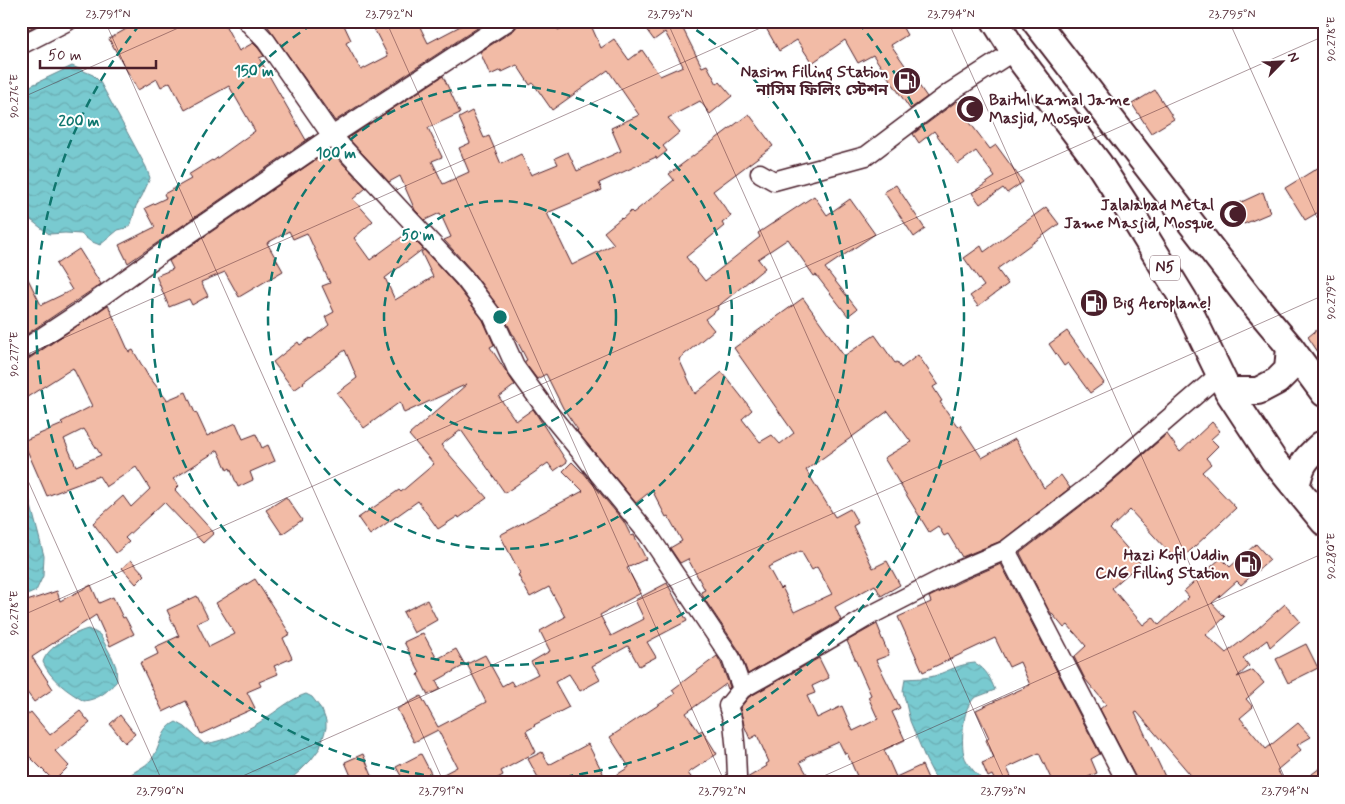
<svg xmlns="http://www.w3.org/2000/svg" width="1345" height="804" font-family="Mynerve,'Noto Sans Bengali',sans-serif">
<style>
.water{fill:url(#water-waves);stroke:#66868e}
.building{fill:#f2bba6;stroke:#4a1f2b;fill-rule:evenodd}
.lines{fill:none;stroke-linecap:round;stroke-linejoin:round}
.minor-casing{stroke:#4a1f2b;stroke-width:21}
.highway-casing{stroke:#4a1f2b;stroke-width:30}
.minor{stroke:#fff;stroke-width:18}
.highway{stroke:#fff;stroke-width:26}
.ticks{fill:none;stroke:#4a1f2b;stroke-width:1;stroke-opacity:0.45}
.ring{fill:none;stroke:#0f766e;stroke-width:2.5;stroke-dasharray:9 6}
.labels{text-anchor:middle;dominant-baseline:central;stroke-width:4;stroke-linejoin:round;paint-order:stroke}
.shield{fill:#fff;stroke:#80626b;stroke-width:1}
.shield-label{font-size:15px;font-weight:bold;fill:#4a1f2b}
.poi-label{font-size:16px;font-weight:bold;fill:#4a1f2b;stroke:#fff;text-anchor:end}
.centre{fill:#0f766e;stroke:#fff;stroke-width:2.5}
.ring-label{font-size:15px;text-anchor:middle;font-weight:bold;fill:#0f766e;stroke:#fff;stroke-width:4;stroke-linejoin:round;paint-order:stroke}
.neatline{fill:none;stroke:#4a1f2b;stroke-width:2}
.ticks-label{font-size:12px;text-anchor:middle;fill:#4a1f2b}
</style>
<defs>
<pattern id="water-waves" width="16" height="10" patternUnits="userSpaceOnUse" patternTransform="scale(1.25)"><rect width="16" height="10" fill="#79cad0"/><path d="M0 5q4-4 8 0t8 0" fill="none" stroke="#6aadb3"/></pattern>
</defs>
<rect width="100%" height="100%" fill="#fff"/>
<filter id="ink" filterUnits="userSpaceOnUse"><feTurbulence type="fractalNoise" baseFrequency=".02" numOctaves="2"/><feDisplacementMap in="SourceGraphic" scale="10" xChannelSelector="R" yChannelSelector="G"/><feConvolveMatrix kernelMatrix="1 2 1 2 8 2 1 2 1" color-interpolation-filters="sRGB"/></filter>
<g filter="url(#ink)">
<path class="water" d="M72 66 93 75 100 82 146 167 150 178 142 196 136 206 131 224 126 228 118 230 100 245 90 241 81 234 65 233 49 234 27 217H21V96L30 86Z
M21 453 22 471 44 556 43 576 36 591 27 595H21Z
M88 629 95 632 100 635 112 657 116 667 117 681C107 692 99 699 84 701 68 692 50 679 43 662 47 647 73 633 88 629Z
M975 663C987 670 990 678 995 690L974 698C971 702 967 707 966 712 963 722 961 745 964 755 966 764 979 777 986 783H938L926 760 910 721 903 691 905 679C916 678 926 679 937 675 950 670 960 664 975 663Z
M306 694 312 697 322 710 326 721V728L320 748 311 760 300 771 286 783H127L128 776C135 771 145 767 151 760 161 748 160 729 176 722L185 727 204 744C226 741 251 729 269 716 281 708 293 698 306 694Z"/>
<path class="building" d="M21 21H44L21 33Z
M140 21H223L239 51 253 43 258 48 264 56 259 58 306 140 314 135 128 263 119 245 155 227 145 208 166 198 164 194 191 179 188 175 212 160 213 161 255 131 229 86 185 110 170 82 161 87 157 79 138 90 109 39Z
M264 21H342L351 40 346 43 361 70 388 56 370 21H417L428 43 470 21H488L335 121Z
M518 21H554L558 30 578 21H589L601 48 614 39 629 60 642 50 660 76 683 66 665 32 654 40 640 21H679L702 67 707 65 717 84 720 82 732 96 710 114 700 101 668 118 680 132 663 146 667 151 657 159 656 157 599 183 602 190 547 213 572 265 614 244 604 232 621 218 622 219 631 211 633 213 674 180 669 174 749 114 773 146 713 191 731 216 722 223 724 226 686 257 705 281 760 237 758 233 814 196 827 215 850 199 875 234 825 268 857 309 848 316 816 275 814 276 788 239 758 259 765 268 717 307 718 309 705 319 714 330 679 359 695 394 722 372 752 410 742 419 760 442 772 435 780 444 794 433 734 348 803 298 844 356 875 335 895 363 897 362 901 368 918 355 938 384 933 387 942 401 940 402 958 427 960 425 982 458 1015 439 1044 488 1061 475 1070 488 1001 541 962 557 948 534 944 536 938 526 929 532 884 458 911 442 888 411 806 470 835 517 850 509 858 523 853 526 873 568 887 561 900 585 881 596 875 585 835 607 841 620 748 674 740 652 705 600 701 592 705 590 688 559 680 563 670 548 682 541 668 516 666 517 652 490 636 503 577 431 578 430 563 408 546 374 537 379 525 363V361L527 360 514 335H513L500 309 472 271 444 240 451 237 440 213 425 220 415 210 400 176 389 182 348 138 443 76 460 113 428 128 442 157 432 161 443 184 469 172 459 148 470 143 459 118 472 111 484 138 489 136 501 164 521 154 531 175 558 164 555 158 568 152 577 171 621 151 611 128 639 115 608 70 552 110 533 83 530 85 517 65 502 72 501 70 490 75 480 52 514 30 517 26ZM801 551 812 570 817 567 832 594 794 612 782 587 780 589 768 567Z
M762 21H899L907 35 891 45 927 97 910 109 873 55 858 63 845 40 812 63 797 40 779 51Z
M1155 90 1174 119 1151 133 1132 104Z
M957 101 963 109 961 111 990 149 996 145 1023 182 1007 193 1003 188 980 204 972 193 995 177 976 151 958 164 934 131 919 143 913 134Z
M330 150 366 188 353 199 373 221 354 238 370 260 407 233 423 249 385 278 395 300 433 277 421 252 424 250 456 285 483 320 494 345 490 347 515 385 499 397 516 421 533 409 567 462 554 471 548 463 505 493 461 430 441 445 487 498 459 518 458 516 438 529 418 501 370 535 358 518 399 490 401 492 434 464 409 435 467 384 404 413 400 402 364 428 337 393 357 378 345 350 303 382 304 383 294 390 273 362 298 342 300 345 310 338 311 339 329 325 325 317 334 312 322 286 330 283 307 233 293 239 289 231 267 243 283 271 239 297 225 272 201 282 208 296 192 305 189 299 169 307 156 276 173 269 169 261Z
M1324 164V209L1305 220 1285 188Z
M896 185 925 229 914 237 884 192Z
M1263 192 1270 213 1244 224 1235 205Z
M1046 207 1059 224 997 269 1008 284 978 306 970 296 984 286 964 258 981 246 984 252Z
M79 249 101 284 21 338V265L41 305 72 290 56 264Z
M108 305 129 352 133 350 147 374 167 400 186 392 195 413 196 412 207 436 236 423 243 439 256 434 262 448 268 445 275 461 250 472 253 480 238 487 230 468 227 470 218 450 173 479 179 486 175 490 214 533 203 543 164 502 125 538 129 542 116 553 93 523 123 496 131 507 150 489 136 467 106 487 99 476 47 496 23 441 63 424 61 422 92 406 73 368 21 401V362L27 360ZM84 429 101 455 76 466 64 439Z
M1324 324V361L1308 337Z
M1067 331 1104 383 1090 393 1068 363 1064 366 1049 344Z
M1212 422 1220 431 1211 439 1218 446 1206 458 1211 464 1202 472 1236 508 1178 562 1130 510 1110 529 1140 563 1112 588 1143 625 1153 617 1159 625 1189 597 1184 591 1221 558 1230 567 1256 544 1270 560 1241 585 1237 581 1212 603 1225 617 1206 635 1226 653 1257 629 1285 604 1300 621 1270 647 1267 640 1243 658 1249 666 1237 677 1253 670 1264 683 1246 699 1253 707 1240 718 1266 749 1298 723 1311 737 1297 745 1301 750 1277 770 1286 783H1201L1197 778 1195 780 1137 712 1135 713 1168 783H1138L1136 778 1100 709 1106 704 1085 679 1074 657 1086 646 1068 625 1064 628 1048 609 1020 553 1108 485 1167 434 1180 452Z
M572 462 582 472H583L624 522 631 536 634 535 646 559 627 568 641 593 600 615 611 636 644 619 635 600 667 583 687 621 647 642 656 657 639 666 628 646 592 666 600 680 580 691 569 674 555 682 569 707 534 725 535 726 526 731 536 752 501 771 503 775 489 783H405L396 767 421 754 434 779 457 767 438 730 414 742 397 709 421 696 438 727 486 702 467 664 485 655 502 686 511 681 514 686 538 674 531 662 550 651 540 631 565 617 549 587 530 597 518 575 520 573 500 535 583 491 563 471Z
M286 497 302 520 282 534 266 510Z
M131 560 145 575 136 584 122 568Z
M1001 564 1100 754 1091 759 1097 773 1075 783H1053L1039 753 1007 768 1014 783H996L992 775 988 777 982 763 994 758 986 740 989 738 976 710 1030 685 1020 662 1009 667 995 638 923 672 898 617 931 602 929 597 962 581Z
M255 579 290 634 283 638 292 658 274 666 278 674 259 682 261 686 247 692 255 708 228 720 229 721 201 734 186 701 163 712 140 663 158 654 155 647 179 636 167 610 197 596 208 618 197 623 209 647 235 634 216 603Z
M91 585 99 603 113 597 123 618 125 617 134 634 110 646 96 615 32 657 53 689 34 702 21 684V640L28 651 21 638V629L25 627 21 618V603L57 591 60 601Z
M427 600 437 620 414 633 403 612Z
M877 624 881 634H880L889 655 876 660 900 708 892 712 905 740 884 750 896 777 922 765 930 783H860L847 753 845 754 839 742 805 757 806 759 800 762 812 783H746L747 778 767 766 766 764 769 762 757 735 750 739 744 725 740 708 749 697 819 658 829 678 812 686 815 693 807 696 817 718 842 706 853 731 878 719 868 697 871 695 847 641Z
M423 633 437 659 456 649 465 665 436 681 440 689 428 695 418 675 420 673 404 642Z
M1306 644 1318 668 1288 683 1276 659Z
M717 656 721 663 730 687 728 689 726 684 686 713 699 732 702 730 717 754 688 773 695 783H669L665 778 657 783H541L528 759 542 752 549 765 588 744 607 781 629 767 610 737 675 694 672 690Z
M80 711 90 723 55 751 69 766 54 781 21 748V720L31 712 50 735Z
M120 715 135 734 125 743 110 724Z
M363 754 375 783H354L345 762Z
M1324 765V783H1300Z"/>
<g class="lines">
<defs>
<path id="minor" d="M247 21 266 41 332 136 464 278 492 315 516 368 548 412 648 534 731 658 742 689
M21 45 68 21
M760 173 774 181 866 156 952 91 1014 51
M21 351 83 310 166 250 332 136 508 21
M1006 550 1127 783
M734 783 737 776 736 752 733 722 728 706 742 689 818 646 871 615 957 571 1006 550 1101 477 1220 374"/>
<path id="highway" d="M995 21 1014 51 1099 164 1132 215 1184 300 1228 391 1274 461 1324 522
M1035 21 1249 298 1290 347 1324 393
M1228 391H1258L1277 381 1288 370 1290 347
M1296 487C1301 464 1304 460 1321 445H1324"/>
</defs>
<use href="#minor" class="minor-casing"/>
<use href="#highway" class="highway-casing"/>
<use href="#minor" class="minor"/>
<use href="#highway" class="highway"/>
</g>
</g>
<path class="ticks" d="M105 21 444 783M386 21 725 783M667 21 1006 783M948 21 1287 783M1229 21 1324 233M21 98 194 21M21 357 776 21M21 465 163 783M21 616 1324 36M227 783 1324 295M808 783 1324 553"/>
<g class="ring">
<circle cx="500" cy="317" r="116"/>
<circle cx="500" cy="317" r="232"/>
<path d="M684 22A348 348 0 1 1 316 22"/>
<path d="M858 22A464 464 0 1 1 142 22"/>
</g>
<defs>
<symbol id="fuel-disc" viewBox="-11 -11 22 22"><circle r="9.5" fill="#4a1f2b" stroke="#fff"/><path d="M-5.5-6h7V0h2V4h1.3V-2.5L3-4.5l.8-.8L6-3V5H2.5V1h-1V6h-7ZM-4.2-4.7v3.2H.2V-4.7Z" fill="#fff"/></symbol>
<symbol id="mosque-disc" viewBox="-11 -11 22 22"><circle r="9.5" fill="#4a1f2b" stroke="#fff"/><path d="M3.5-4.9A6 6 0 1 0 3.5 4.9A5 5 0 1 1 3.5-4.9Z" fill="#fff"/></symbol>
</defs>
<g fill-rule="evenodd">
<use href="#fuel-disc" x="891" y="65" width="32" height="32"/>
<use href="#mosque-disc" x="954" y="93" width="32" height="32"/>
<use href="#mosque-disc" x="1217" y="198" width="32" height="32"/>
<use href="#fuel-disc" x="1078" y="287" width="32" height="32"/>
<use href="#fuel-disc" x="1232" y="548" width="32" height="32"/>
</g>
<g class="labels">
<rect class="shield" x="1150" y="255.5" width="30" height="25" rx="4"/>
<g class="shield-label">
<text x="1165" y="268">N5</text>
</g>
<g class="poi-label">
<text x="888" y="72">Nasim Filling Station<tspan x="888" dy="18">নাসিম ফিলিং স্টেশন</tspan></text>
<text x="989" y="100" text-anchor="start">Baitul Kamal Jame<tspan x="989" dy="18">Masjid, Mosque</tspan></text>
<text x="1214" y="205">Jalalabad Metal<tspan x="1214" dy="18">Jame Masjid, Mosque</tspan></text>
<text x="1113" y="303" text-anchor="start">Big Aeroplane!</text>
<text x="1229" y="555">Hazi Kofil Uddin<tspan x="1229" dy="18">CNG Filling Station</tspan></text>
</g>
</g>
<circle cx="500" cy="317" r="8" class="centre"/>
<g class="ring-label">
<text x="254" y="76">150 m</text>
<text x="79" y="126">200 m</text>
<text x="336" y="158">100 m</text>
<text x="418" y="240">50 m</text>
</g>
<rect width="1345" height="804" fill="none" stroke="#fff" stroke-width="55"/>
<g transform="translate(1282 62) rotate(66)" stroke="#ffffff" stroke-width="4" paint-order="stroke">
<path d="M0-4L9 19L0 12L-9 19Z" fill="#4a1f2b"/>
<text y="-8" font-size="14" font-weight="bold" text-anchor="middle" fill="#4a1f2b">N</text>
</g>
<path d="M40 60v8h116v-8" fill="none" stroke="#4a1f2b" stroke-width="2.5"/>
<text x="48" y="60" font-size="15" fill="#4a1f2b" stroke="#ffffff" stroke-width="4" paint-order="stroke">50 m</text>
<rect x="28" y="28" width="1290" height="748" class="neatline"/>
<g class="ticks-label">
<text x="108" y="18">23.791°N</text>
<text x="389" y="18">23.792°N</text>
<text x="670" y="18">23.793°N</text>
<text x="951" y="18">23.794°N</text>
<text x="1232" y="18">23.795°N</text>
<text transform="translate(1331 39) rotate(-90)" y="4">90.278°E</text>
<text transform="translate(14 96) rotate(-90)" y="4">90.276°E</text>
<text transform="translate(1331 297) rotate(-90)" y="4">90.279°E</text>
<text transform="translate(14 354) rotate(-90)" y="4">90.277°E</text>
<text transform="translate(1331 556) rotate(-90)" y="4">90.280°E</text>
<text transform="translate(14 613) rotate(-90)" y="4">90.278°E</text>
<text x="160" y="795">23.790°N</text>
<text x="441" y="795">23.791°N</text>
<text x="722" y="795">23.792°N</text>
<text x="1003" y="795">23.793°N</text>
<text x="1285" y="795">23.794°N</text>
</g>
</svg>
